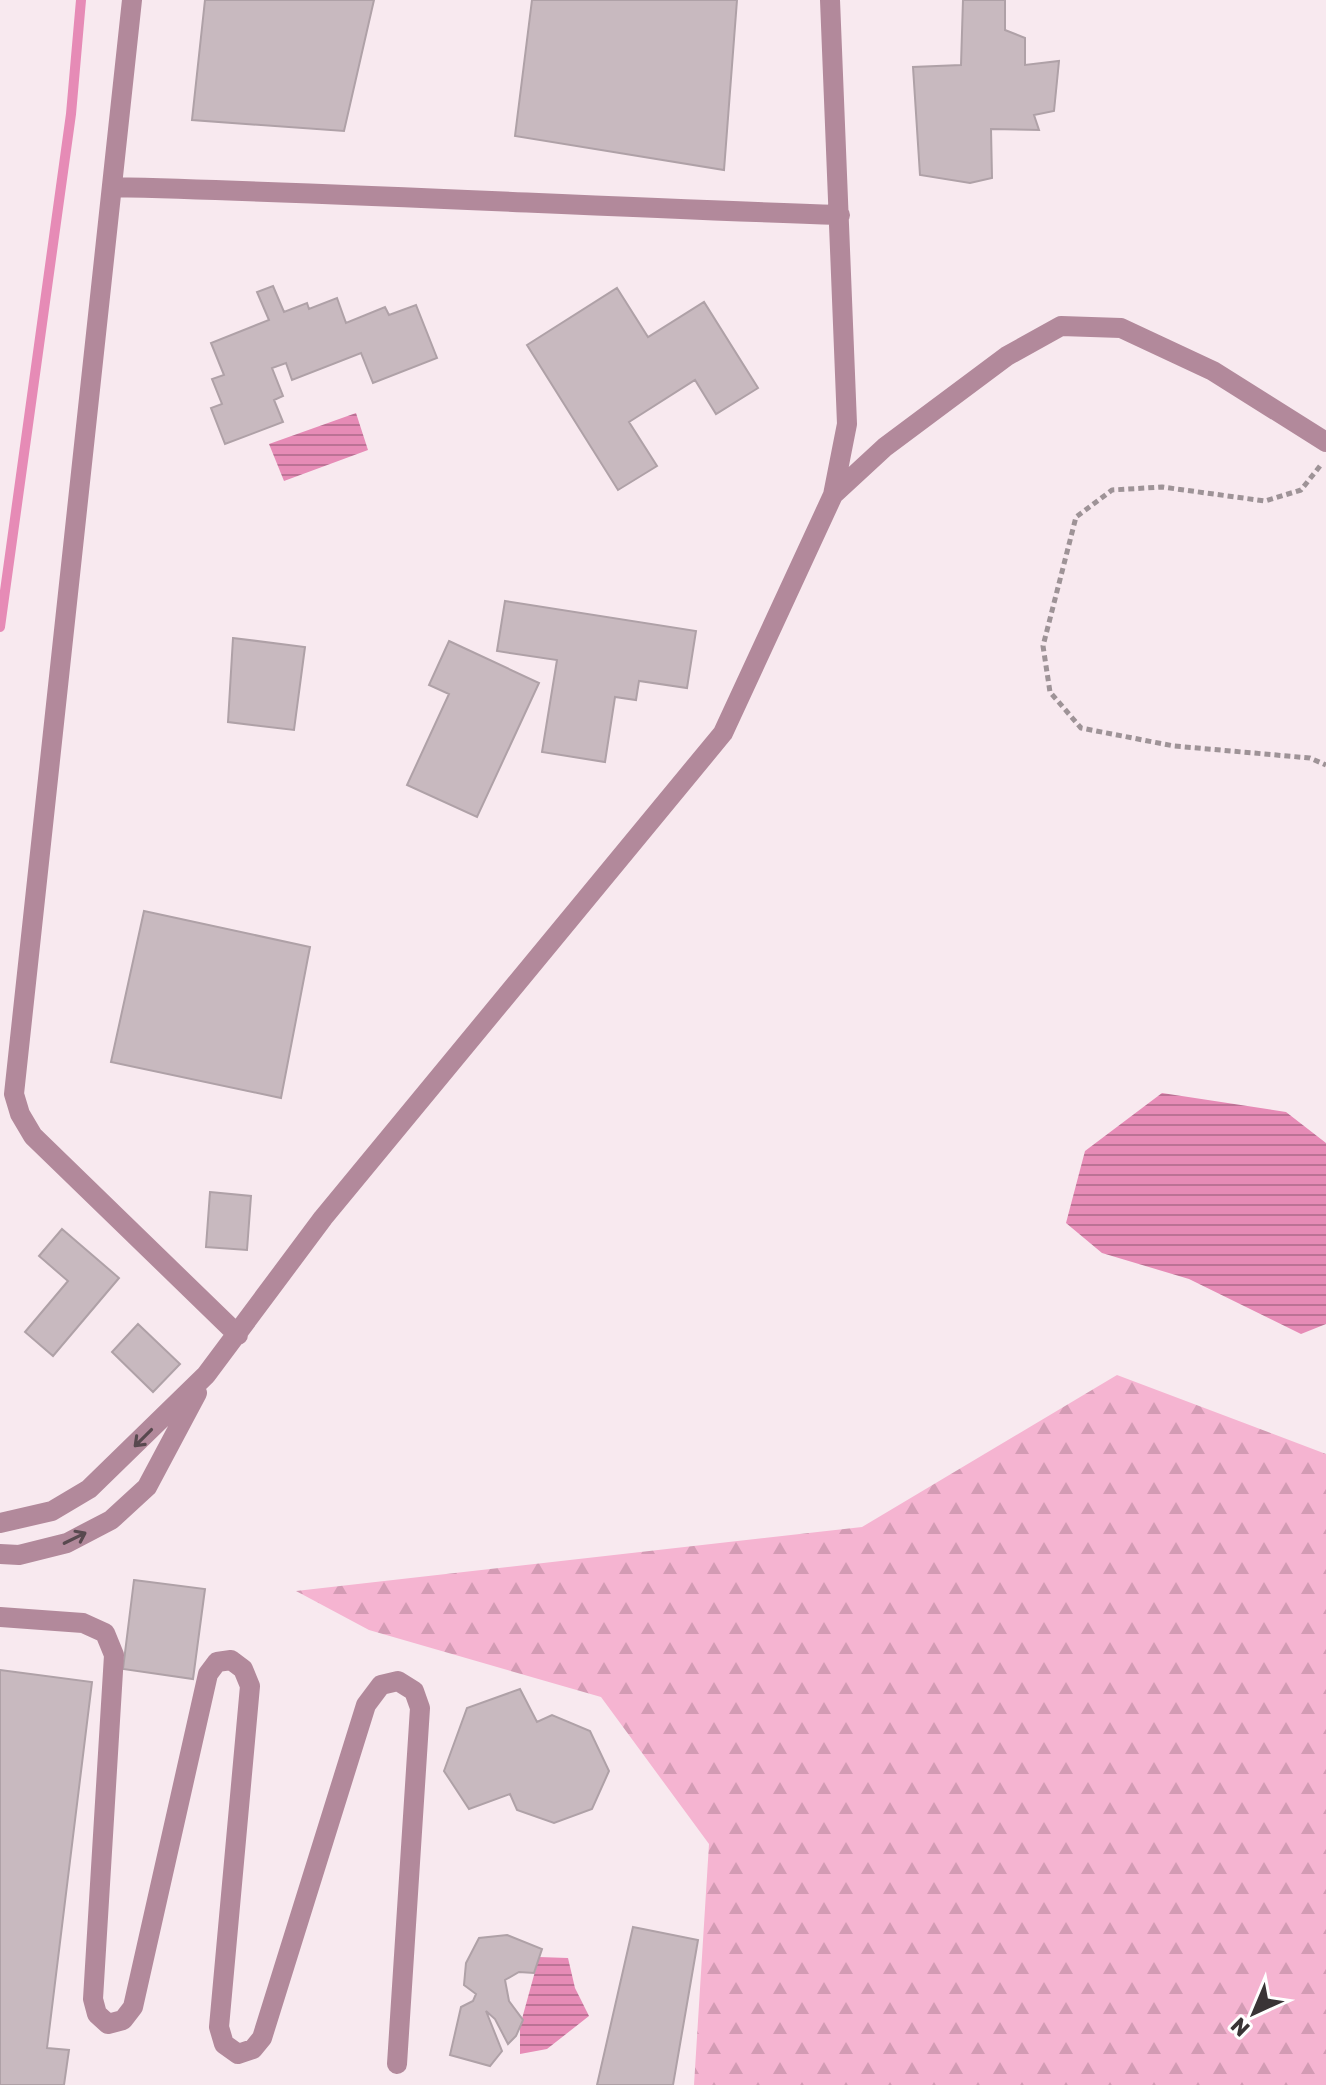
<svg xmlns="http://www.w3.org/2000/svg" width="1326" height="2085" font-family="Rubik,sans-serif">
<style>
.forest{fill:url(#forest-firs)}
.water{fill:url(#water-rules)}
.lines{fill:none;stroke-linecap:round;stroke-linejoin:round}
.stream{stroke:#e68bb6;stroke-width:10}
.building{fill:#c8b9bf;stroke:#afa1a7;stroke-width:2}
.path{stroke:#9e9397;stroke-width:5;stroke-dasharray:6 4;stroke-linecap:butt}
.minor{stroke:#b2899b;stroke-width:20}
.oneway{stroke:#58494f}
</style>
<defs>
<pattern id="forest-firs" width="22" height="20" patternUnits="userSpaceOnUse" patternTransform="scale(2)"><rect width="22" height="20" fill="#f5b4d1"/><path d="M5 1l3.5 6h-7zM16 11l3.5 6h-7z" fill="#d39bb4"/></pattern>
<pattern id="water-rules" width="6" height="5" patternUnits="userSpaceOnUse" patternTransform="scale(2)"><rect width="6" height="5" fill="#e68bb6"/><path d="M0 2.5h6" fill="none" stroke="#bb7295"/></pattern>
</defs>
<rect width="100%" height="100%" fill="#f8e9ef"/>
<path class="forest" d="M1117 1375 1326 1454V2085H694L709 1844 601 1697 369 1630 296 1591 862 1527Z"/>
<path class="water" d="M356 413 368 450 284 481 269 444Z
M1162 1093 1286 1112 1326 1143V1324L1301 1334 1189 1279 1102 1253 1066 1223 1085 1151Z
M539 1957 568 1958 575 1988 589 2016 547 2049 520 2054V2026Z"/>
<g class="lines">
<path class="stream" d="M0 627 71 114 81 0"/>
</g>
<path class="building" d="M205 0H374L344 131 192 120Z
M532 0H737L724 170 515 136Z
M963 0H1005V30L1025 38V65L1059 61 1054 111 1034 115 1039 130 991 129 992 178 970 183 920 175 913 67 961 65Z
M273 286 284 312 307 303 309 309 337 298 346 323 385 307 389 315 416 305 437 358 373 383 361 353 292 380 286 363 272 368 283 396 274 400 283 422 225 444 211 408 222 404 212 379 224 375 211 343 269 320 257 292Z
M617 288 648 337 704 302 758 388 716 414 695 380 629 422 657 466 618 490 527 345Z
M505 601 696 631 687 688 639 681 636 700 615 697 605 762 542 752 557 660 497 651Z
M233 638 305 647 294 730 228 722Z
M449 641 539 683 477 817 407 785 449 694 429 685Z
M144 911 310 947 281 1098 111 1062Z
M210 1192 251 1196 247 1250 206 1247Z
M62 1229 119 1278 53 1356 25 1332 68 1281 39 1256Z
M138 1324 180 1364 153 1392 112 1352Z
M134 1580 205 1589 193 1679 123 1669Z
M0 1670 92 1682 47 2048 69 2050 64 2085H0Z
M520 1689 537 1722 552 1715 590 1731 609 1771 592 1809 554 1823 517 1810 510 1794 469 1809 444 1771 467 1708Z
M633 1927 698 1940 673 2085H597Z
M507 1935 542 1949 534 1973 519 1972 505 1980 509 2001 523 2020 516 2036 508 2044 495 2019 486 2011 502 2051 490 2066 450 2055 461 2007 473 2001 476 1994 464 1985 466 1963 479 1938Z"/>
<g class="lines">
<path class="path" d="M1320 466 1301 490 1265 501 1162 487 1112 490 1076 517 1043 646 1050 692 1081 728 1174 746 1310 758 1326 765"/>
<path class="minor" d="M132 0 14 1094 20 1114 33 1136 238 1335
M830 0 847 424 833 495
M113 187C355 193 597 207 840 215
M0 1523 52 1511 89 1489 206 1375 323 1218 723 733 833 495 885 447 1007 356 1061 326 1121 328 1213 371 1326 442
M0 1554 19 1555 67 1543 111 1520 147 1487 197 1393
M0 1617 83 1623 105 1633 114 1655 93 1999 97 2014 108 2024 123 2020 133 2007 208 1674 217 1662 231 1660 243 1669 250 1686 219 2027 224 2044 238 2054 253 2049 262 2038 366 1705 381 1685 398 1681 414 1691 420 1708 397 2064"/>
</g>
<defs><path id="oneway-shaft" d="M-6 0H5M1.5-3L5.5 0L1.5 3" fill="none" stroke-width="1.6" stroke-linecap="round" stroke-linejoin="round" transform="scale(2)"/></defs>
<g class="oneway">
<use href="#oneway-shaft" transform="translate(143 1438) rotate(135)"/>
<use href="#oneway-shaft" transform="translate(75 1538) rotate(-26)"/>
</g>
<g transform="translate(1254 2013) rotate(224)" stroke="#ffffff" stroke-width="6" paint-order="stroke">
<path d="M0-6L14 30L0 20L-14 30Z" fill="#3a3436"/>
<text y="-12" font-size="22" font-weight="bold" text-anchor="middle" fill="#3a3436">N</text>
</g>
</svg>
